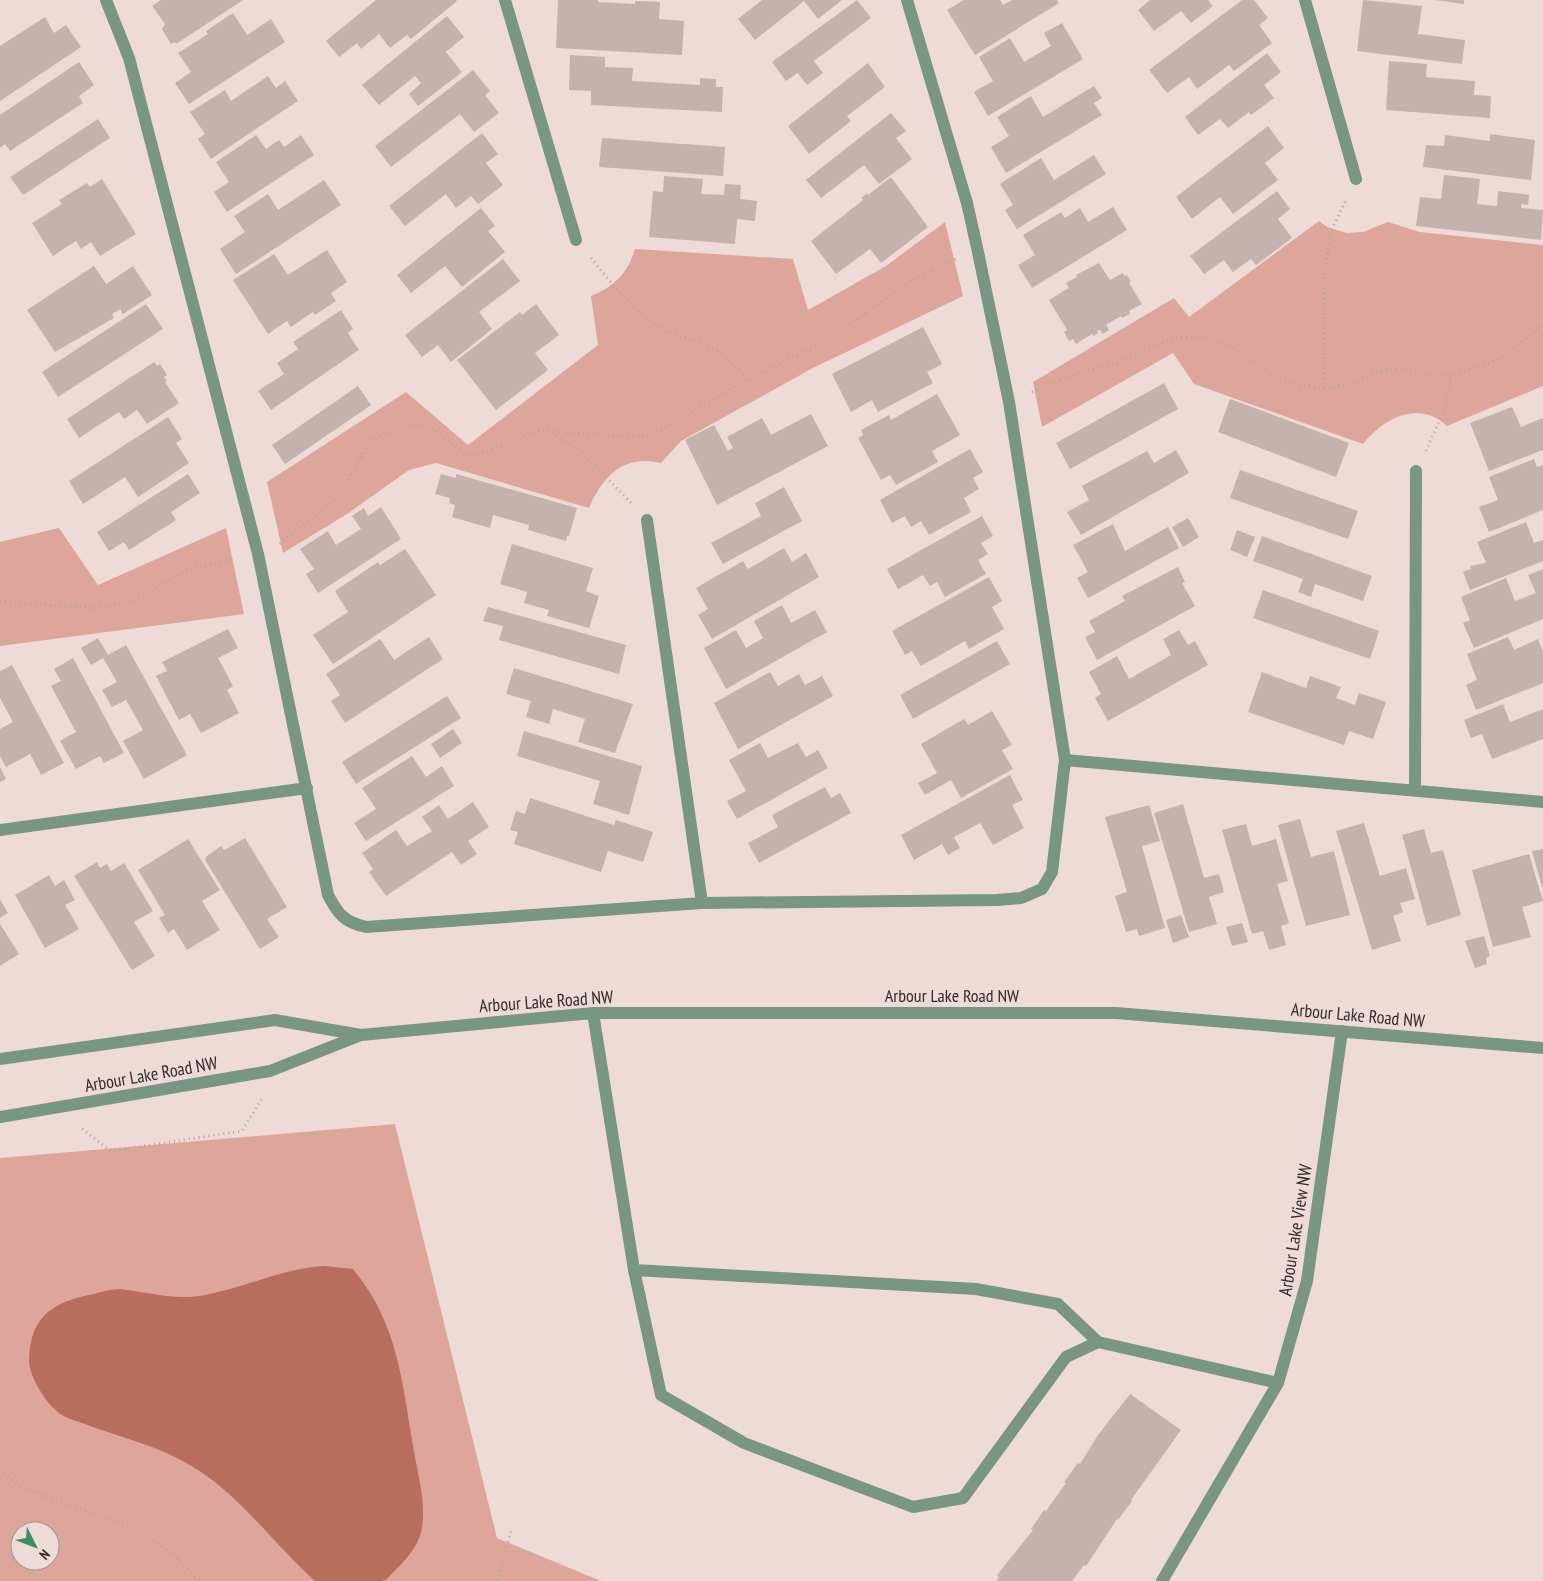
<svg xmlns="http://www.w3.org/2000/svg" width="1543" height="1581" font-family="'PT Sans Narrow',sans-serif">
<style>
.green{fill:#dea69a;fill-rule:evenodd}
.water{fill:#b76e5e}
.building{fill:#c5b2ae}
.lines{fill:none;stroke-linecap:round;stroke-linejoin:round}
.path{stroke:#b4a5a1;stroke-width:3;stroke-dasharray:1 4;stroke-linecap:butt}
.minor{stroke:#789683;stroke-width:12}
.labels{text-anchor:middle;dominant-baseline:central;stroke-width:5;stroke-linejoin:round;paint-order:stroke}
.street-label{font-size:18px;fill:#322b29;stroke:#eedbd7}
</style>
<rect width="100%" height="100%" fill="#eedbd7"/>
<path class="green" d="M1319 221 1327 227 1347 233 1363 232 1388 222 1420 232 1543 245V386L1447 426C1418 399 1383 419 1363 444L1194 384 1173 353 1042 427 1033 382 1174 298 1189 317Z
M945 222 963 296 813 368 681 441 661 463C623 454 603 476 589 508L436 463 409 470 347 514 283 553 267 482 406 392 468 445 598 345 591 296C614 287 628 273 635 249L793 259 808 310 886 266Z
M59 528 98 585 226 528 244 614 0 646V542Z
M395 1124 497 1538 601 1581H0V1158ZM20 1531H50V1561H20Z"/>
<path class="water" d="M325 1266 353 1269C399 1325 402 1383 414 1451 418 1475 426 1502 422 1527 419 1549 401 1564 386 1580L382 1581H315C268 1539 234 1485 175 1457 148 1444 118 1436 90 1426 81 1422 70 1420 62 1415 48 1407 30 1378 29 1362 29 1320 49 1303 89 1295 98 1293 110 1289 119 1289 148 1292 175 1301 205 1295 246 1287 284 1268 325 1266Z"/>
<path class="building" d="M161 0H243L176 44 175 42 171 44 162 29 165 24 152 6Z
M376 0H456L457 1 411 39 407 35 390 48 379 34 361 49 357 43 339 57 326 41Z
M558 0H598V2L635 4V1L660 2 659 19 684 21 682 55 556 48Z
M762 0H842L818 19 804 1 755 40 738 19Z
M857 0 871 18 814 61 823 73 807 85 798 73 786 81 772 62Z
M964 0H1000L1003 5 1012 0H1057L1059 3 975 55 947 10Z
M1150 0H1208L1213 6 1191 23 1181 11 1154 31 1138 10Z
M1242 0H1254L1268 18 1259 25 1272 43 1234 71 1229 65 1197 89 1189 77 1167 93 1149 70Z
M1363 0 1422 6 1418 34 1465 40 1462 64 1357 51Z
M1435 0H1464V4Z
M233 13 247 35 271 19 285 42 189 104 175 83 191 72 178 53 208 34 206 31Z
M447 16 464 37 446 52 462 72 418 106 409 94 421 83 415 76 379 105 362 85Z
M45 17 54 33 66 25 81 47 0 101V46Z
M1062 23 1083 59 988 116 974 92 993 81 979 57 1010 38 1024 62 1051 46 1044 33Z
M1267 53 1281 72 1264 85 1274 98 1251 115 1249 112 1228 128 1220 119 1198 135 1185 117Z
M570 55 605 57V67L633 68 632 81 700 85V78L716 79V87H723L722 112 591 105V91L569 90Z
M1389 61 1427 64 1426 77 1475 81 1474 95 1491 96 1490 118 1386 110Z
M79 62 94 85 79 96 83 103 10 151 5 144 0 148V115Z
M868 63 885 87 847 116 851 121 809 154 788 126Z
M473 70 490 91 485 95 499 113 474 132 460 114 391 167 375 146Z
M268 76 276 88 285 81 298 101 211 159 198 139 205 134 190 112 225 90 231 101Z
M1094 86 1102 98 1094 103 1102 115 1006 173 991 147 1009 136 997 117 1031 96 1043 117Z
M891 113 906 131 896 138 912 159 879 184 864 165 821 198 806 180Z
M98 119 110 138 23 195 10 177Z
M1268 126 1284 148 1265 163 1278 180 1233 214 1220 197 1192 219 1176 197Z
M482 133 498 154 486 163 503 185 478 204 471 196 456 208 446 194 405 226 389 206Z
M1490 134 1535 140 1531 180 1423 167 1426 145 1444 146 1445 135 1490 141Z
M256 135 266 149 279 140 284 147 301 135 314 155 227 212 214 192 229 182 216 162Z
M602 138 725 147 723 176 599 167Z
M1094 155 1106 174 1017 229 1005 210 1013 205 1000 184 1041 158 1054 180Z
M1444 175 1480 179 1477 204 1497 206 1498 191 1529 195 1528 205 1521 204V208L1543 210 1541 240 1416 226 1420 197 1441 199Z
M664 176 703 179 701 194 724 195 725 184 741 185 740 199 757 201 755 221 737 219 735 244 649 237 653 191 663 192Z
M891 177 928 227 881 263 870 249 836 274 811 241 863 200 861 198 867 193 868 195Z
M102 179 136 234 100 256 91 242 81 249 76 241 53 256 32 223 62 204 59 200 87 183 90 187Z
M324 180 341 205 236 274 220 249 245 232 234 216 268 194 278 210Z
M1277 191 1290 209 1278 219 1292 238 1256 265 1251 259 1233 272 1224 260 1204 274 1190 256Z
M1113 207 1127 230 1032 288 1018 265 1035 255 1023 235 1061 212 1065 218 1080 208 1088 222Z
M481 208 495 226 488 231 505 252 462 287 445 266 411 293 397 275Z
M327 250 347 282 331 293 336 301 315 315 313 312 291 327 287 321 268 334 233 280 274 254 288 275Z
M503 259 520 281 479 312 492 329 451 362 438 345 422 357 405 335Z
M1099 263 1110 280 1123 273 1124 276 1127 275 1131 282 1129 283 1142 304 1129 311 1130 314 1122 318 1121 316 1106 325 1109 330 1103 334 1100 330 1097 331 1098 333 1094 336 1092 334 1076 344 1073 339 1069 341 1064 332 1067 330 1049 300 1069 288 1066 283 1077 277 1076 275Z
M94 266 106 284 133 266 152 295 123 314 120 309 112 314 114 318 55 352 27 310Z
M146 304 163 329 58 397 42 372Z
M536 304 559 335 535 353 548 370 496 410 457 360 520 312 522 315Z
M341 310 353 329 348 333 359 350 271 410 258 391 284 374 277 363 298 349 293 342Z
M923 327 942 364 927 372 933 383 878 412 872 400 851 412 832 374Z
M154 362 157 366 160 364 167 375 164 377 167 381 165 382 179 403 147 424 137 410 124 419 119 412 79 438 67 419Z
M1164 383 1178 409 1070 469 1056 443Z
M358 386 371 405 285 464 272 445Z
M937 394 960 435 932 451 938 462 896 485 890 475 881 480 858 438 863 435 861 430 889 415 891 420Z
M1230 399 1349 443 1336 477 1218 432Z
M1512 407 1521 427 1543 418V450L1489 471 1470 423Z
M811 414 828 446 717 505 685 440 714 425 728 451 733 448 727 437 762 418 771 435Z
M168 417 182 439 176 443 189 463 138 497 125 477 83 504 69 481Z
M970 449 983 472 973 478 979 489 964 498 971 512 929 535 921 521 911 527 905 516 892 523 880 500Z
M1176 450 1189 473 1081 535 1067 512 1089 500 1082 486 1147 451 1154 463Z
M1534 459 1537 467 1543 465V510L1489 532 1479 507 1498 500 1489 477Z
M1240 470 1358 511 1348 539 1230 498Z
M188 474 200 493 171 512 176 520 129 550 124 542 109 551 97 532Z
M441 474 456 478V474L577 508 569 536H567L566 541 528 530 529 525 493 515 490 528 452 517 455 505 449 503 450 498 435 494Z
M784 487 802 521 723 564 711 543 761 516 755 503Z
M381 507 401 539 318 593 306 574 314 569 300 549 328 531 336 545 361 529 352 516 364 508 368 516Z
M982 516 993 536 981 543 988 554 978 560 986 574 945 597 937 582 930 586 923 575 898 589 887 569Z
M1188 518 1199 537 1183 547 1172 527Z
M1526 522 1534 543 1543 540V561L1470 590 1463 572 1471 569 1470 566 1486 563 1477 542Z
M1113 524 1125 551 1168 527 1179 548 1088 598 1077 578 1088 572 1073 545Z
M1237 530 1255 537 1247 557 1230 550Z
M1262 536 1372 576 1363 601 1315 584 1311 597 1298 592 1303 579 1253 561Z
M512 544 593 568 586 591 599 596 589 628 547 616 549 610 524 603 527 592 500 584Z
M784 548 792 562 806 553 819 577 712 639 698 615 708 609 696 588 743 561 748 569Z
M405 549 436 595 333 664 313 635 348 612 335 591 378 562 380 565Z
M1178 567 1185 582 1182 583 1195 606 1097 660 1085 637 1095 632 1089 621 1125 601 1122 596Z
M1543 569V619L1474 648 1463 623 1470 620 1461 597 1506 578 1515 601 1536 593 1528 575Z
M989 577 1002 601 992 607 1004 629 969 649 965 641 921 666 912 651 905 655 892 631Z
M1263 590 1379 631 1370 659 1253 618Z
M782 605 791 623 815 610 827 632 726 689 704 648 736 630 746 648 763 638 754 621Z
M488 607 626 645 619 674 499 640 503 626 483 621Z
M228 629 238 648 218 658 233 686 227 690 239 713 201 733 190 714 179 720 156 676 167 671 162 662Z
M1179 630 1188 645 1195 641 1208 665 1108 721 1095 698 1101 694 1089 672 1117 656 1129 679 1171 655 1163 639Z
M429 637 443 659 345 723 331 701 340 695 326 674 380 639 394 660Z
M1508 637 1514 650 1538 639 1543 651V683L1476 710 1466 685 1477 680 1467 654Z
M98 638 108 655 126 645 187 755 144 779 123 741 143 730 126 700 112 707 102 690 117 682 103 658 91 665 81 648Z
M997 641 1010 664 913 719 900 695Z
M73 658 124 753 104 763 100 756 76 769 60 741 76 732 51 686 61 681 54 669Z
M12 665 64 763 41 775 30 754 6 767 0 756V729L13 722 0 698V671Z
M514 668 633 704 615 753 578 742 585 719 553 709 549 724 526 717 531 701 506 694Z
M770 672 778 686 799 674 805 685 822 676 833 696 738 749 714 703Z
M1262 672 1306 688 1310 676 1341 687 1336 698 1355 705 1359 693 1386 702 1373 739 1349 731 1344 745 1248 712Z
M447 696 461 718 356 784 342 762Z
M1503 704 1510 722 1543 709V739L1492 759 1482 734 1471 738 1464 720Z
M992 711 1012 745 1002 750 1013 769 961 798 951 780 925 795 918 783 937 773 921 744 964 719 968 725Z
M453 729 462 743 440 758 431 744Z
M524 731 642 766 629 815 593 804 600 781 517 756Z
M760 743 768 758 798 743 806 757 818 750 828 768 737 819 727 801 746 791 729 760Z
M412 756 426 777 442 766 454 786 366 841 354 823 376 809 362 788Z
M0 767 6 779 0 782Z
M1010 775 1023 800 1012 805 1024 828 993 845 980 823 954 837 960 848 948 855 942 844 914 860 901 835Z
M825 787 831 798 840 793 851 813 759 863 748 843 778 827 772 815Z
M530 798 614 825 616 820 653 832 643 862 608 851 601 872 514 844 518 832 510 830 516 811 525 814Z
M473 802 489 827 468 841 477 854 461 865 452 852 386 896 369 872 373 869 362 853 396 830 407 846 432 831 422 817 439 805 448 819Z
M1183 804 1204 878 1219 874 1224 892 1209 897 1217 924 1189 932 1154 813Z
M1149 805 1160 841 1142 846 1165 928 1139 936 1137 929 1126 932 1115 896 1127 892 1105 817Z
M1300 819 1311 857 1334 851 1350 915 1306 926 1278 825Z
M1364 823 1380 876 1406 868 1415 899 1400 903 1403 912 1393 916 1401 941 1372 950 1336 831Z
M1246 824 1252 846 1276 839 1288 881 1277 884 1289 923 1281 926 1286 945 1269 950 1263 931 1252 934 1222 830Z
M1424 829 1431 853 1443 850 1461 915 1427 926 1402 835Z
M245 838 287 907 267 919 279 937 260 949 205 860 207 856 221 846 224 850Z
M188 839 220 890 202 901 220 930 187 950 174 929 168 933 159 918 165 915 138 870Z
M1543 849V887H1542L1532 851Z
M1529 854 1543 901 1522 907 1531 937 1493 947 1472 870Z
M97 862 100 868 107 864 111 871 124 863 153 911 134 922 155 956 132 970 74 876Z
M49 875 55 886 64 880 75 900 65 905 79 929 45 948 15 895Z
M0 899 8 913 0 918Z
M1181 915 1189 937 1173 943 1166 920Z
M1242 923 1248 942 1232 946 1226 927Z
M0 924 19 954 0 966Z
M1484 936 1490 956 1486 958 1487 964 1475 968 1465 941Z
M1130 1394 1181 1430 1131 1500 1132 1501 1118 1520 1117 1519 1086 1566 1084 1565 1072 1581H996L999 1577 997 1575 1033 1530 1031 1529 1044 1510 1046 1511 1066 1483 1064 1482 1078 1463 1080 1464 1098 1435Z"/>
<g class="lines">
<path class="path" d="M591 258C611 282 632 310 659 327 671 335 686 337 699 342 719 350 734 363 747 380
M1323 389 1325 267 1332 229 1346 200
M1032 392 1083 371 1111 366 1150 347 1178 337H1202L1233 347 1271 374 1299 385 1323 389 1354 382 1380 372 1401 369 1429 375 1451 376 1490 363 1508 353 1543 324
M552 433 583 453 631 503
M1426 451 1447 403 1451 376
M280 544 340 495 371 440 390 431 412 424 433 429 465 454 476 456 540 430 626 437H640L654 434 743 382 827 340 911 281 956 259
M0 602 95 608 134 600 191 568 234 559
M82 1129 111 1151 242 1131 263 1097
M0 1470 20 1487 132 1527 173 1554 199 1581
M498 1581 511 1531"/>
<path class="minor" d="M106 0 129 58 258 554 328 895C338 914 344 922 366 927L702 903 997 900 1021 898 1042 889 1052 872 1065 760 1009 402 978 252 967 203 907 0
M505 0 576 240
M1305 0 1356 179
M647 520 702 903
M1065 760 1543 802
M1415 790 1416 471
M0 830 307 788
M593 1013 634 1270 976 1289 1058 1304 1098 1342 1278 1383
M0 1059 275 1020 361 1035
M0 1117 270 1071 361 1035 593 1013H1116L1543 1048
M634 1270 661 1395 744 1443 913 1507 963 1498 1066 1357 1098 1342
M1162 1581 1278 1383 1307 1281 1342 1031"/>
</g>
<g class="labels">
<g class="street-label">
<text x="952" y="995">Arbour Lake Road NW</text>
<text transform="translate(546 1001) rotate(-4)">Arbour Lake Road NW</text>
<text transform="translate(1358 1015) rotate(5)">Arbour Lake Road NW</text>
<text transform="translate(151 1074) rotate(-10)">Arbour Lake Road NW</text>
<text transform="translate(1295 1230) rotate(-81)">Arbour Lake View NW</text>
</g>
</g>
<g transform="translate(35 1546) rotate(132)"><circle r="24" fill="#eedbd7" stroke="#a39591"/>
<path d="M0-4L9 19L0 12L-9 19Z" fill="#3b8e61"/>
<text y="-8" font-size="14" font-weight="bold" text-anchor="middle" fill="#322b29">N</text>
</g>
</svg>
